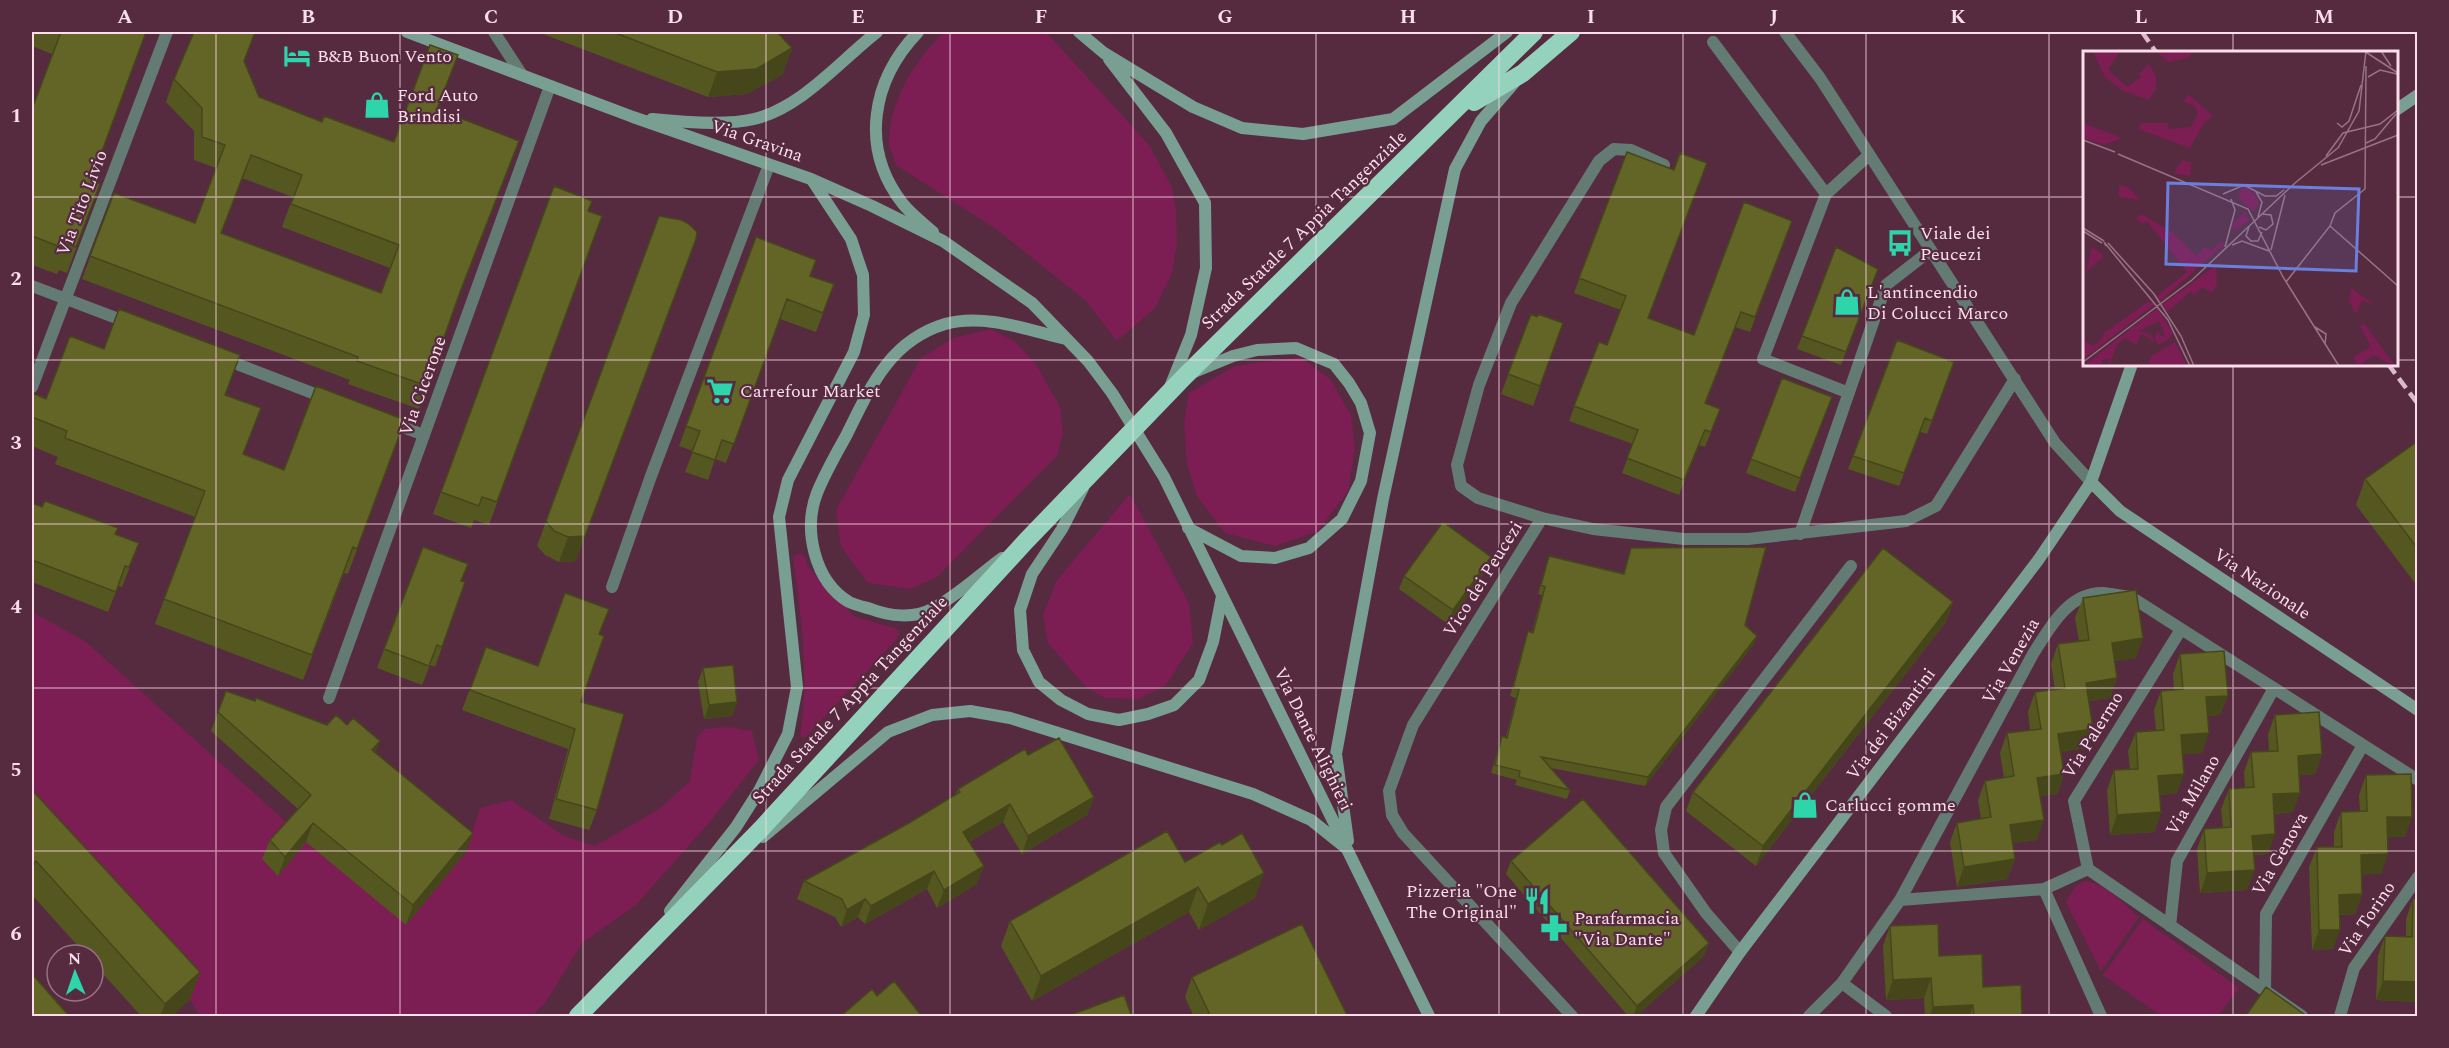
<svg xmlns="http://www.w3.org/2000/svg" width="2449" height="1048" font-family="Spectral,serif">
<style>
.green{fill:#7c1d53}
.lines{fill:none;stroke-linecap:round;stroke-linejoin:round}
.lane{stroke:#637b73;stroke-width:12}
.street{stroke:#637b73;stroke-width:12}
.secondary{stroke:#789f91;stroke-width:12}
.highway{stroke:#95d2bd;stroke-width:18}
.rail{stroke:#dbbbc9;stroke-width:4.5;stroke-dasharray:12 6;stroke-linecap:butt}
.wall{fill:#555721;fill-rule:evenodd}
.shaded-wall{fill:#45471b}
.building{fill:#636526;stroke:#45471b;stroke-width:1.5;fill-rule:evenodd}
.grid{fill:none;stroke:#fbdeea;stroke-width:1.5;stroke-opacity:0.55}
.labels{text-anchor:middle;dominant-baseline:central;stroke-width:4.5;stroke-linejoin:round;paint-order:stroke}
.poi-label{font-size:18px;fill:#fbdeea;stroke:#562b40;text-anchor:start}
.street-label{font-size:18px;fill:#fbdeea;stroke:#562b40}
.inset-road{fill:none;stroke:#987384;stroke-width:1.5}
.view{fill:#6b80de;fill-opacity:0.15;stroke:#6b80de;stroke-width:3}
.inset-edge{fill:none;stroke:#fbdeea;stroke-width:3}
.neatline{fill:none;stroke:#fbdeea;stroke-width:2}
.grid-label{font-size:20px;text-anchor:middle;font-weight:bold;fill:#fbdeea}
</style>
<rect width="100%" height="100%" fill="#562b40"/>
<path class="green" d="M944 32H1046L1149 145 1172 187 1176 212 1177 244 1172 273 1155 308 1117 341 1086 301 996 229 896 165C894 157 888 146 889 138 892 97 916 59 944 32Z
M991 329 1014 341 1036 364 1060 407 1063 433 1057 456 937 577 910 589 868 583 841 547 836 510 921 358 953 338Z
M1300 357 1330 379 1351 415 1355 448 1348 491 1318 531 1275 546 1225 533 1197 496 1187 464 1184 424 1189 393 1235 366Z
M1130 494 1189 603 1193 643 1166 685 1139 699 1105 698 1086 687 1048 643 1043 615 1057 580Z
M800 553 805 557 808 567 855 617 895 628 900 632 896 640 804 739 800 735C810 675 801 617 793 557Z
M32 612 85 641 334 865 466 852 480 808 511 800 564 836 595 846 659 809 690 781 697 737 705 729 729 727 752 731 759 760 708 824 636 905 582 943 546 1002 532 1016H199L190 999 32 829Z
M2084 881C2106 883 2122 903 2139 917L2101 971 2066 902 2075 887Z
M2143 919 2239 988 2218 1016H2161L2103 975Z"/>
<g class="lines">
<path class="lane" d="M612 587 651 476 769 165
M1740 952 1706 913 1664 853 1661 830 1666 807 1851 566"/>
<path class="street" d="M494 32 522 75
M1785 32 1820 78 2055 443 2091 482
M1713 42 1826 194
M32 286 132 324
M221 358 328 399
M32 387 167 32
M1849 393 1763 359 1826 194 1869 155
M389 422 424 435
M1542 518 1478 498 1461 486 1457 465 1479 385 1511 303 1599 161 1614 149 1631 150 1664 165
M1800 534 1886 285 1931 250
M329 698 550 86
M2088 869 2074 801 2180 631
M2044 889 2088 869 2302 1016
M1900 900 2044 889 2101 1016
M2170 926 2177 861 2273 690
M1842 983 1886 1016
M2265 991 2266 914 2363 745
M1572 1016 1403 833 1392 815 1389 791 1413 725 1542 518 1593 529 1684 539H1748L1906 521 1936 506 2015 379
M1809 1016 1842 983 1900 900 2033 654C2049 629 2068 592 2103 593 2112 594 2122 596 2131 597L2418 780
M2340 1016 2354 968 2418 877"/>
<path class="secondary" d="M407 32 633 117 811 179 872 206 943 241 1032 303 1088 361 1112 393 1164 477 1429 1016
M918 32C872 80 859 148 903 204 911 214 923 223 933 232
M1079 32 1104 53 1193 107 1242 128 1303 134 1393 119 1507 32
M1109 59 1166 133 1205 203 1206 268 1191 335 1170 387
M2396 110 2418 95
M652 119C681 122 725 126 754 119 801 108 840 61 877 32
M2091 482 2120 511 2418 710
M1083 488 1062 529 1032 574 1020 610 1023 650 1039 682 1061 700 1088 714 1119 720 1148 714 1174 705 1199 680 1213 642 1222 596
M1188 528 1241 556 1275 558 1309 548 1342 519 1361 481 1370 433 1361 403 1349 383 1334 364 1296 348 1257 350 1233 356 1194 372
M1002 558C980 574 956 597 932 609 914 619 889 616 871 609 864 607 855 605 849 602 814 581 803 529 817 493 825 473 836 454 846 436 870 388 889 341 945 324 984 313 1028 330 1066 339
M763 837 888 732 932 715 970 711 1010 718 1253 794 1311 820 1346 848
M1348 841 1336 754 1383 499 1455 169 1481 121 1514 83
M670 911 736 827 759 791 788 734 797 687 779 517 788 480 854 352 864 315 863 275 851 239 812 180
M1696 1016 1740 952 2039 559 2091 482 2132 364"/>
<path class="highway" d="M1474 102 1523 73 1571 32
M578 1016 761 829 1026 541 1185 376 1534 32"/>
<path class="rail" d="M2142 32 2156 52
M2388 364 2418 404"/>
</g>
<path class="wall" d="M32 32H146L91 181 100 184 67 273 59 270 57 274 32 265V103L34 104 52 54 32 46Z
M538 32H777L792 48 783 74 747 94 708 97Z
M244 62 259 97 322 122 394 142 437 109 510 164 455 306 419 409 348 384 350 380 82 279 114 193 195 223 216 168 194 160V131L166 102 174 79ZM242 178 293 197 282 227 390 268 381 293 221 233Z
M1627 152 1674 170 1648 318 1694 335 1792 221 1750 332 1735 327 1706 403 1720 409 1705 447 1699 445 1679 495 1622 473 1633 444 1569 421 1599 342 1607 345 1621 310 1574 293Z
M588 211 602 216 489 525 474 520 471 528 433 514 441 492Z
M659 216 576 561 559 562 545 555 537 546Z
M756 237 810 276 834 284 816 332 780 319 726 463 715 459 708 480 685 472 693 451 679 446Z
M1836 247 1878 269 1841 365 1797 349Z
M1531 314 1537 317 1563 323 1533 406 1501 394Z
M1897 340 1954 362 1927 434 1920 432 1899 486 1848 469Z
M1782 378 1832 397 1795 492 1746 473Z
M32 393 46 399 225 395 243 454 284 470 405 420 348 574 344 573 303 680 155 624 195 517 55 464 58 457 32 446Z
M2418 441V587L2356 505 2365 479Z
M32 503 139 543 122 587 118 586 108 612 32 582Z
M423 547 462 581 465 582 435 667 430 665 422 685 377 668Z
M1631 548 1745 625 1754 644 1645 786 1551 768 1570 790 1567 799 1515 785 1517 780 1491 773 1502 736 1506 737 1516 698 1510 696 1525 640 1528 631 1532 632 1542 595 1538 594 1549 556 1624 573Z
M1491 557 1486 570 1448 624 1399 589 1404 576Z
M2083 598 2136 658 2114 661 2117 678 2110 698 2088 701 2093 729 2085 748 2061 752 2064 774 2057 794 2040 796 2037 840 2012 843 2015 859 2007 879 1957 887 1950 842 1957 823 1981 819 1978 800 1985 781 2004 778 2000 753 2007 733 2030 730 2028 712 2035 692 2055 689 2051 664 2058 644 2079 641 2075 618Z
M1953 602 1946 622 1756 866 1686 811 1693 792Z
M599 634 581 702 597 810 589 830 549 819 568 749 462 710 486 647 538 666Z
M2180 654 2220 715 2208 716 2202 753 2183 754 2177 793 2160 795 2161 812 2154 832 2110 835 2107 790 2114 770 2130 769 2128 751 2136 732 2156 730 2154 710 2161 691 2174 690 2173 674Z
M703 668 737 702 732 716 704 719 698 682Z
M226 691 255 701 327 725H347L380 741 375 752 466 852 406 925 306 842 278 876 262 859 270 840 298 809 211 731Z
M2275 715 2322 754 2315 774 2299 775 2293 812 2274 814 2268 854 2254 855 2247 890 2200 893 2197 849 2204 829 2223 828 2221 809 2229 789 2245 788 2244 772 2251 752 2269 751 2268 734Z
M1028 755 1094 797 1087 815 1022 854 1003 822 969 842 977 884 937 908 927 889 865 924 858 917 841 927 835 917 797 899 804 881 909 823 956 794 958 789Z
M2366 775 2405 837H2388L2381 874H2361L2362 894 2355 914 2339 915 2333 949 2312 950 2309 867 2317 847H2334V832L2341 812H2360L2359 795Z
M32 790 200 972 190 999 171 1017H142L93 963V955H86L32 895Z
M1511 861 1709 943 1704 956 1635 1017H1629L1506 874Z
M1185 862 1255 898 1199 930 1189 912 1032 1001 1001 946 1010 921Z
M2413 899H2418V1002L2376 1000 2378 956 2385 936 2406 937V919Z
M1890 926 1939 956 2022 1017H1925L1924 998 1886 1000 1883 946Z
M1192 977 1348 1017H1194L1185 997Z"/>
<path class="shaded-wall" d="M792 48 783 74 747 94 708 97 717 72Z
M696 239 576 561 559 562 568 537Z
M1491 557 1486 570 1448 624 1453 610Z
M1953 602 1946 622 1756 866 1763 846Z
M1757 636 1754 644 1645 786 1648 777Z
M2143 638 2136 658 2104 663 2112 643Z
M2117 678 2110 698 2078 703 2086 683Z
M2228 696 2220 715 2199 717 2206 697Z
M737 702 732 716 704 719 709 705Z
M2093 729 2085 748 2051 754 2058 734Z
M2209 733 2202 753 2174 755 2181 735Z
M380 741 373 760 372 750Z
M2322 754 2315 774 2291 776 2298 756Z
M2064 774 2057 794 2030 798 2037 778Z
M2184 774 2177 793 2151 796 2158 776Z
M2300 793 2293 812 2266 814 2273 794Z
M1094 797 1087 815 1022 854 1028 836Z
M1010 804 1003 822 956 850 963 832Z
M2161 812 2154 832 2110 835 2117 815Z
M2387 817H2412L2405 837H2380Z
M2044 820 2037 840 2002 845 2010 825Z
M313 823 306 842 278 876 285 857Z
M473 833 466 852 406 925 413 905Z
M2275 834 2268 854 2245 855 2252 836Z
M2388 854 2381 874 2354 875 2361 855Z
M2015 859 2007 879 1957 887 1964 867Z
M36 861 32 872V864Z
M984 866 977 884 937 908 944 890Z
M2255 870 2247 890 2200 893 2207 873Z
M934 871 927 889 865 924 871 906Z
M1264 873 1255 898 1199 930 1208 904Z
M1198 887 1189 912 1032 1001 1041 976Z
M2362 894 2355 914 2332 915 2339 895Z
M865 899 858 917 841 927 847 910Z
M2319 930H2340L2333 949 2312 950Z
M1709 943 1704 956 1635 1017H1633L1637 1006Z
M200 972 190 999 171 1017H160L165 1004Z
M1931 978 1924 998 1886 1000 1893 980Z
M2383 981 2418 982V1002L2376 1000Z
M1973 1005 1969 1017H1929L1933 1007Z"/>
<path class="building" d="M61 32H146L91 181 100 184 76 247 68 244 66 249 32 236V103L34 104Z
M194 32H255L244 61 259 97 322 122 324 116 394 142 430 45 458 55 437 109 519 141 460 292 427 386 357 361 358 357 90 256 114 193 195 223 225 145 202 137V108L174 79ZM251 155 302 175 291 204 399 245 381 293 221 233Z
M613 32H777L792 48 756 69 717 72Z
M1627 152 1674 170 1680 153 1707 163 1648 318 1694 335 1744 202 1792 221 1755 317 1741 312 1705 403 1720 409 1711 432 1705 430 1684 480 1627 458 1638 430 1574 406 1599 342 1607 345 1626 296 1579 278Z
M554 186 592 201 588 211 602 216 497 502 482 497 479 506 441 492Z
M659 216 681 220 689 224 697 232 696 239 585 536 568 537 554 531 546 521Z
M756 237 816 260 810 276 834 284 823 313 787 299 734 444 722 440 715 460 692 452 700 431 686 426Z
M1836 247 1878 269 1846 352 1802 336Z
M119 309 240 355 225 395 261 408 243 454 284 470 316 386 405 420 357 549 353 547 312 655 164 599 205 491 65 438 67 431 32 417V393L46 399 70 336 104 349Z
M1531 314 1537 317 1538 314 1563 323 1540 386 1508 374Z
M1897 340 1954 362 1932 421 1925 418 1904 473 1853 456Z
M1782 378 1832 397 1800 478 1751 459Z
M2418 441V549L2365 479Z
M45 501 118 528 115 534 139 543 129 567 125 566 116 592 32 560V503L42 507Z
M1443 522 1491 557 1453 610 1404 576Z
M423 547 468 564 461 581 465 582 442 647 437 645 429 666 384 649Z
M1766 547 1745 625 1757 636 1648 777 1541 757 1570 790 1519 777 1520 771 1495 765 1502 736 1507 738 1519 689 1513 688 1528 631 1533 633 1545 587 1541 585 1549 556 1624 574 1631 548Z
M1883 548 1953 602 1763 846 1693 792Z
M2136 590 2143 638 2112 643 2117 678 2086 683 2093 729 2058 734 2064 774 2037 778 2044 820 2010 825 2015 859 1964 867 1957 823 1991 817 1985 781 2014 776 2007 733 2041 729 2035 692 2065 688 2058 644 2089 640 2083 598Z
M565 593 609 609 599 634 604 636 581 702 624 714 597 810 556 799 575 729 470 690 486 647 538 666Z
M2224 651 2228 696 2206 697 2209 733 2181 735 2184 774 2158 776 2161 812 2117 815 2114 770 2138 769 2136 732 2164 730 2161 691 2183 689 2180 654Z
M733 665 737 702 709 705 703 668Z
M226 691 255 701 256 698 327 725 336 715 347 725 353 718 380 741 372 750 473 833 413 905 313 823 285 857 270 840 311 795 218 712Z
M2319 712 2322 754 2298 756 2300 793 2273 794 2275 834 2252 836 2255 870 2207 873 2204 829 2231 827 2229 789 2254 787 2251 752 2278 751 2275 715Z
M1059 738 1094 797 1028 836 1010 804 963 832 984 866 944 890 934 871 871 906 865 899 847 910 842 899 804 881 909 823 960 792 958 789 1025 749 1028 755Z
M2411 774 2412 817H2387L2388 854 2361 855 2362 894 2339 895 2340 930H2319L2317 847H2342L2341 812 2367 811 2366 775Z
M32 790 200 972 165 1004 36 861 32 864Z
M1583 799 1709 943 1637 1006 1511 861Z
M1167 831 1185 862 1220 842 1222 845 1242 833 1264 873 1208 904 1198 887 1041 976 1010 921Z
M2413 899H2418V982L2383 981 2385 936 2412 937Z
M1302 924 1348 1017H1211L1192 977Z
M1938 924 1939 956 1982 954 1983 987 2021 985 2022 1017H1974L1973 1005 1933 1007 1931 978 1893 980 1890 926Z
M32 974 70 1017H32Z
M894 981 920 1014 917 1017H840L872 989 877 996Z
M2266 987 2308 1017H2245Z
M1124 995 1132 1017H1069L1068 1016Z"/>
<path class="grid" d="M216 32V1016M400 32V1016M583 32V1016M766 32V1016M950 32V1016M1133 32V1016M1316 32V1016M1499 32V1016M1683 32V1016M1866 32V1016M2049 32V1016M2233 32V52M32 197H2084M2396 197H2418M32 360H2084M2396 360H2418M2233 364V1016M32 524H2418M32 688H2418M32 851H2418"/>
<defs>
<symbol id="hotel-bare" viewBox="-9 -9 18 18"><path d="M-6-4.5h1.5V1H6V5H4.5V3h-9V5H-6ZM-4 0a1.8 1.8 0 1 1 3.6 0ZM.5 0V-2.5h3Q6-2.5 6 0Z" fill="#2ed4aa" stroke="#562b40" stroke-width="2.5" paint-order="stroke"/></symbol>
<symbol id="shop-bare" viewBox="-9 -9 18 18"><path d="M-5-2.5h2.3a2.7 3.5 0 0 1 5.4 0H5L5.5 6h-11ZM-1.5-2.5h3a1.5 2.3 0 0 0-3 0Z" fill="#2ed4aa" stroke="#562b40" stroke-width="2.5" paint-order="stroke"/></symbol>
<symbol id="bus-bare" viewBox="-9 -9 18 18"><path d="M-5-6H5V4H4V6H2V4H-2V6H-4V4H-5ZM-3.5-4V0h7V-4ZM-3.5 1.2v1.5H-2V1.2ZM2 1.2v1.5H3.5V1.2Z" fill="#2ed4aa" stroke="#562b40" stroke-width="2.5" paint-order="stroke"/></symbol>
<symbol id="supermarket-bare" viewBox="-9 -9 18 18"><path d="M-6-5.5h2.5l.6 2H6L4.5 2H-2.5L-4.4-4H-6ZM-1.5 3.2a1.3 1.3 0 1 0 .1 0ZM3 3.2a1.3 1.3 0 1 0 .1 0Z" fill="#2ed4aa" stroke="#562b40" stroke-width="2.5" paint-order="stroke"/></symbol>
<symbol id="restaurant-bare" viewBox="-9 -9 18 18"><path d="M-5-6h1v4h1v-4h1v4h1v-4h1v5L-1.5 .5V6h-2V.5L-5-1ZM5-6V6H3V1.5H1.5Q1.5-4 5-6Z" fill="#2ed4aa" stroke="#562b40" stroke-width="2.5" paint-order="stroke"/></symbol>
<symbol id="pharmacy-bare" viewBox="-9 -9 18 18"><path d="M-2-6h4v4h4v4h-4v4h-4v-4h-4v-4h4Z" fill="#2ed4aa" stroke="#562b40" stroke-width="2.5" paint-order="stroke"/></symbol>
</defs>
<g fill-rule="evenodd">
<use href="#hotel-bare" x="278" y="37" width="38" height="38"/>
<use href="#shop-bare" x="358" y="86" width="38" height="38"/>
<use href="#bus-bare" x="1881" y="224" width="38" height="38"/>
<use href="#shop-bare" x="1828" y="283" width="38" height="38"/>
<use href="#supermarket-bare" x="701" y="372" width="38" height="38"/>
<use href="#shop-bare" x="1786" y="786" width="38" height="38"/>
<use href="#restaurant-bare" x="1518" y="882" width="38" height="38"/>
<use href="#pharmacy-bare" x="1535" y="909" width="38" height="38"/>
</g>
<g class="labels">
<g class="poi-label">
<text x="317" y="56">B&amp;B Buon Vento</text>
<text x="397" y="95">Ford Auto<tspan x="397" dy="21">Brindisi</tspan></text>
<text x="1920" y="233">Viale dei<tspan x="1920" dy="21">Peucezi</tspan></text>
<text x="1867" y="292">L'antincendio<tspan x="1867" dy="21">Di Colucci Marco</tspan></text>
<text x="740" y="391">Carrefour Market</text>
<text x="1825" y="805">Carlucci gomme</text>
<text x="1517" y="891" text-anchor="end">Pizzeria "One<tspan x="1517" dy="21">The Original"</tspan></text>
<text x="1574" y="918">Parafarmacia<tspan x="1574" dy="21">"Via Dante"</tspan></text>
</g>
<g class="street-label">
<text transform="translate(757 141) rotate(19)">Via Gravina</text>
<text transform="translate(82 203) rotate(-69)">Via Tito Livio</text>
<text transform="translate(1304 230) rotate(-44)">Strada Statale 7 Appia Tangenziale</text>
<text transform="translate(423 386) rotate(-70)">Via Cicerone</text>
<text transform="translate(1483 579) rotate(-58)">Vico dei Peucezi</text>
<text transform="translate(2262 584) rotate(34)">Via Nazionale</text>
<text transform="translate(2011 661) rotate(-60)">Via Venezia</text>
<text transform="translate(850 700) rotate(-47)">Strada Statale 7 Appia Tangenziale</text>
<text transform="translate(1891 724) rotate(-53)">Via dei Bizantini</text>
<text transform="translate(2093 735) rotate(-58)">Via Palermo</text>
<text transform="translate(1313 739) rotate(64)">Via Dante Alighieri</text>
<text transform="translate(2193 795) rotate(-60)">Via Milano</text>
<text transform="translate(2280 854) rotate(-60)">Via Genova</text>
<text transform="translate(2367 919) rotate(-56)">Via Torino</text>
</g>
</g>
<g transform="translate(2083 51)">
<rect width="315" height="315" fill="#562b40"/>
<path d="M10 0H37L25 19 44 36 58 26 56 23 66 13 73 25V38L66 49 40 40 22 26ZM73 0H111L104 7 85 11ZM105 43 130 65 120 73 107 97 55 78 58 72H84L86 78 108 76 115 62 111 54 100 51ZM0 72 39 87 21 94 0 87ZM99 109 108 112 107 125 91 122ZM36 134 45 136 58 149 36 146ZM159 136H166L176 150 171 161 155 147ZM162 160 166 170 151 179 149 174ZM58 163 90 182 114 205 121 196 129 199 138 190 142 193 76 251 73 246 104 221 64 170 59 173 53 168ZM9 196 21 205 3 221ZM133 214 134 233 129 242 119 236 111 244 108 240 84 261 79 254ZM268 237 285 249 292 255 279 249 273 263 266 250ZM66 250 72 253 0 308V288L9 295 15 292 21 282ZM74 257 90 282 86 288 76 294 72 289 74 279 78 285 82 284 76 270 56 280 68 284 72 291 58 283 53 294 42 287 33 295 27 315 25 308 19 309V315H0ZM281 272 310 312V315L291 304 275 315 270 306 288 296 277 275ZM92 291 104 315H64L68 305Z" fill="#7c1d53"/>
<path class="inset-road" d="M281 0 315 22M298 0 308 15M285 26 297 19 314 23M254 72 259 76 266 70 278 34M0 89 32 101M283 92 292 88 313 63M255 97 276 60 283 0M35 103 165 158 200 226 256 315M243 105 260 82 297 73 315 59M238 114 315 84M173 141 179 151 175 166M140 143 161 134 182 145H193L201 139M247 175 315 235M166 176 163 185 168 190H175L179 181M176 176 183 179 190 173 188 164 179 163M0 177 21 190M0 180 19 192M25 192 71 243 98 285 111 315M149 194 159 190 186 200M23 195 21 191 85 269 107 315M142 196 152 159 148 148M188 199 202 144M203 231 247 175 252 162 282 138 283 15M232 276 243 283 242 294M0 311 109 229 212 132 256 96"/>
<path class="view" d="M85 132 276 138 273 220 83 213Z"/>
<rect width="315" height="315" class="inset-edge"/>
</g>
<rect width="2449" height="1048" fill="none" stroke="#562b40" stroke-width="66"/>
<g transform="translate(75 973) rotate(358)"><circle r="28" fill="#562b40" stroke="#987384" stroke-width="1.5"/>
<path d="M0-4.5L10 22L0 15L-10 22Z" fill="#2ed4aa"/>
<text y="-9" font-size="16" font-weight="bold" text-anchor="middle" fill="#fbdeea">N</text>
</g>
<rect x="33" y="33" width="2383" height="982" class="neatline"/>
<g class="grid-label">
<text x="125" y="23">A</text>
<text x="308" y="23">B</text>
<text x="491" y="23">C</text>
<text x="675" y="23">D</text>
<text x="858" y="23">E</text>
<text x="1041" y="23">F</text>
<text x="1225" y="23">G</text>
<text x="1408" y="23">H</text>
<text x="1591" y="23">I</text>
<text x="1774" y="23">J</text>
<text x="1958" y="23">K</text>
<text x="2141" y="23">L</text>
<text x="2324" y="23">M</text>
<text x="16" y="122">1</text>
<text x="16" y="285">2</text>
<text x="16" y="449">3</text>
<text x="16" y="613">4</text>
<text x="16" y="776">5</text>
<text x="16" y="940">6</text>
</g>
</svg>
